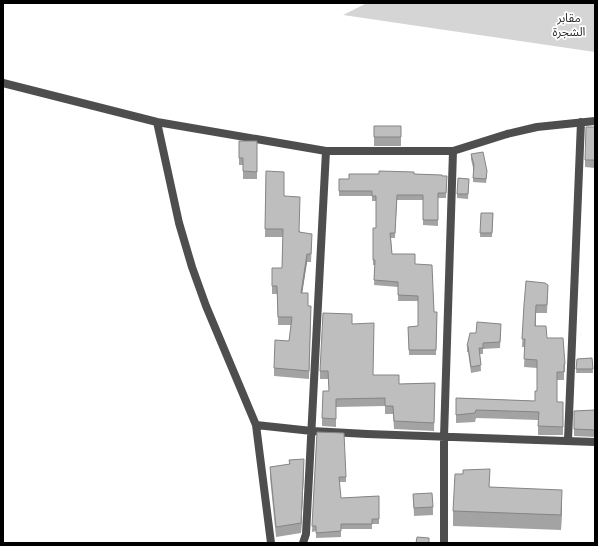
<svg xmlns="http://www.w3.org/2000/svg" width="598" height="546" font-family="'Sofia Sans Condensed','Noto Sans Arabic',sans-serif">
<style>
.green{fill:#d5d5d5}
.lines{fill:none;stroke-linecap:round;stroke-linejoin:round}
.street{stroke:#4e4e4e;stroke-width:8}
.wall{fill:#a3a3a3}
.shaded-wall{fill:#858585}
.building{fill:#bebebe;stroke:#858585}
.labels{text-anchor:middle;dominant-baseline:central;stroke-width:3.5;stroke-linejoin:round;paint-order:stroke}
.park-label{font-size:12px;fill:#2c2c2c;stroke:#fff}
</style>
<rect width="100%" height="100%" fill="#fff"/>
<path class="green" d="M367 3H595V52L343 15Z"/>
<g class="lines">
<path class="street" d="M3 83 157 122 326 151H453L507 134 537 127 595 121
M157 122 179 223 192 267 206 306 256 425 271 543
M256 425 312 431 367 434 595 442
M568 440 581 122
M303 543 306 534 326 151
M444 543V437L453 151"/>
</g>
<path class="wall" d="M374 126H401V146H374Z
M595 127V168L585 167V160Z
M239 141H257V179H243V165H239Z
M471 154 487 175 486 183 473 182V168L471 159Z
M266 171 284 196 300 232 312 242 311 262H307L302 293 308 306 311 314 309 379 274 376V368L289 341 291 325H278L277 294H272V268H282L283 237H265Z
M414 174 447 176 446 198H438V226L423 225V200H397L395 238H391L392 254 415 264 434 312H437L436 355H409L408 327 418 326V301H398V287L374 285 375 265H373V228H376V201H372V196H339V179H349Z
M458 178 469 179 468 199 457 198Z
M481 213H493L492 237H480Z
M548 285 547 313H536V326L547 338 565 364V372H564V380H557V402H563V435H538V420L476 418 475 422 456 423V398L535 401V391H537V368L524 367 525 347H522L524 305Z
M352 324 373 375 399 384 435 383 434 431 394 429 393 414H385V406L336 407V427L322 426V418L329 391 328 379H320V371Z
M501 330 500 348 483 349V354H480L481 371 471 373 468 352H467V346L476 333Z
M592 358 593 373H576L577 359Z
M595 410V437L574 436V411Z
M317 432 346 477V482H339L341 498 379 496V524H372V529H341V537L316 538V531L312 532Z
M289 460 304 469 301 533 276 537 270 477V467L289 465Z
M490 487 562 505 561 530 453 526V511Z
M413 494 433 507V515L414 516Z"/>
<path class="shaded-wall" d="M307 254V262L301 301V293Z
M304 459V469L301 533V523Z
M562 490V505L561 530V515Z"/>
<path class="building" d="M374 126H401V137H374Z
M586 127H595V160H585Z
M239 141H257V172L243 171V158H239Z
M483 152 487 171 486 179 473 178 474 165 471 154Z
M266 171 284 172V196L300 197 299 232 312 234 311 254H307L301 293H308V306H311L309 371 274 368 275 340 289 341 292 317H278L277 286H272V268H282L283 229H265Z
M379 171 414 172V174L442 175V176H447L446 193H438V220H423V195H397L395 233H390L392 254H415V264L432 265 434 312H437L436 350H409L408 327 418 326V296L398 295V282L374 280 375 260H373V228H376V196H372V191H339V179H349V174H379Z
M458 178 469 179 468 194H457Z
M481 213H493L492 233H480Z
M526 281 545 283 548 285 547 305H536L535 326H546L547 338H563L565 364H564V372H557V402H563V427L538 426 539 412 476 410 475 413 456 415V398L535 401V391H537V360L524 359 525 339H522L524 305Z
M323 313 352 314V324L374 323 373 375H399V384L435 383 434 423 394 421 393 406H385V398L336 399V419L322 418 323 391H329L328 371H320Z
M477 322 501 324 500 342 483 343V348H479L481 365 471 367 468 346H467L470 333H476Z
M592 358 593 369H576L577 359Z
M595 410V430L574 429V411Z
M317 432 344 433 346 477H339L341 498 379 496V519H372V524H341V531L316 533V526H312Z
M304 459 301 523 276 527 270 467 290 464 289 460Z
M490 469 489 487 562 490 561 515 453 511 455 474H463V470Z
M432 493 433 507 414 508 413 494Z
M417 537 429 538V543H416Z"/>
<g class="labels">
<g class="park-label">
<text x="569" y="18">مقابر<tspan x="569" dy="14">الشجرة</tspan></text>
</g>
</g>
<rect width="598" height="546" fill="none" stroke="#000000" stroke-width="8"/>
</svg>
